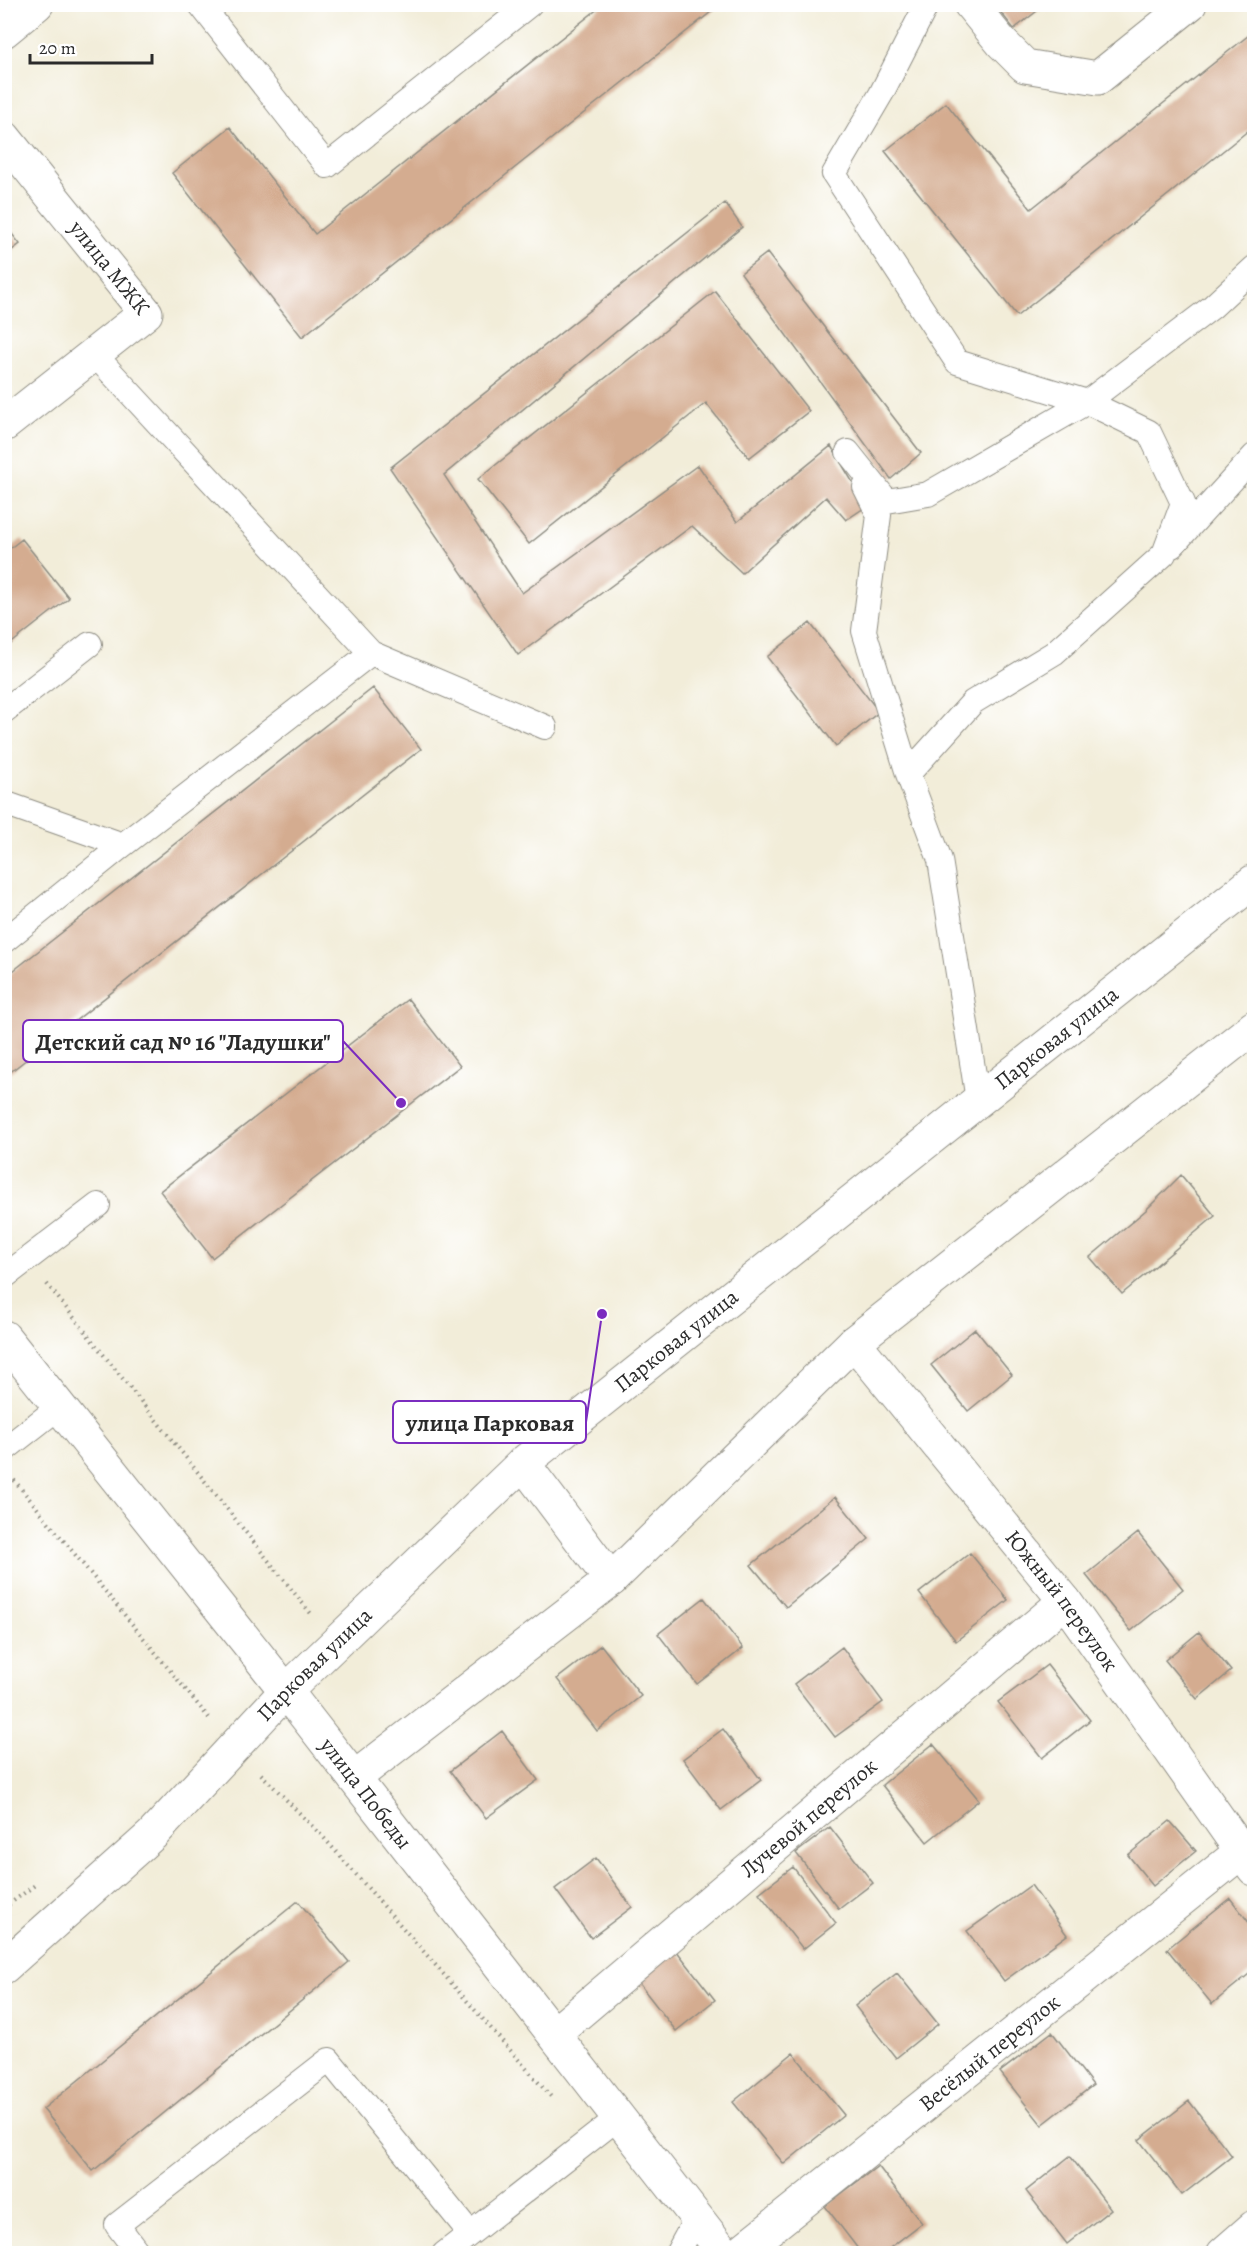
<svg xmlns="http://www.w3.org/2000/svg" width="1259" height="2258" font-family="Alegreya,serif">
<style>
.building{fill:#d4ac90}
.lines{fill:none;stroke-linecap:round;stroke-linejoin:round}
.lane-casing{stroke:#8e8c82;stroke-width:26}
.street-casing{stroke:#8e8c82;stroke-width:35}
.secondary-casing{stroke:#8e8c82;stroke-width:35}
.path{stroke:#8e8c82;stroke-width:4;stroke-dasharray:1.5 4.5;stroke-linecap:butt}
.lane{stroke:#fff;stroke-width:24}
.street{stroke:#fff;stroke-width:33}
.secondary{stroke:#fff;stroke-width:33}
.labels{text-anchor:middle;dominant-baseline:central;stroke-width:6;stroke-linejoin:round;paint-order:stroke}
.street-label{font-size:22px;fill:#2b2b2b;stroke:#fff}
.leader{fill:none;stroke:#7b2cbf;stroke-width:2}
.callout-dot{fill:#7b2cbf;stroke:#fff;stroke-width:2}
.callout{fill:#fff;stroke:#7b2cbf;stroke-width:2}
.callout-label{font-size:24px;text-anchor:middle;font-weight:bold;fill:#2b2b2b}
</style>
<rect width="100%" height="100%" fill="#fff"/>
<filter id="ink" filterUnits="userSpaceOnUse"><feTurbulence type="fractalNoise" baseFrequency=".0167" numOctaves="2"/><feDisplacementMap in="SourceGraphic" scale="12" xChannelSelector="R" yChannelSelector="G"/><feConvolveMatrix kernelMatrix="1 2 1 2 8 2 1 2 1" color-interpolation-filters="sRGB"/></filter>
<filter id="wash" filterUnits="userSpaceOnUse"><feTurbulence type="fractalNoise" baseFrequency=".008" numOctaves="4" result="noise"/><feDisplacementMap in="SourceGraphic" scale="24" xChannelSelector="R" yChannelSelector="G"/><feGaussianBlur stdDeviation="1.35" result="paint"/><feColorMatrix in="noise" values="0 0 0 0 0 0 0 0 0 0 0 0 0 0 0 0 0 1.4 0 .05"/><feComposite in="paint" operator="in"/></filter>
<g filter="url(#wash)">
<rect width="100%" height="100%" fill="#f2edd9"/>
<g id="blocks">
<path class="building" d="M604 4H721L302 337 172 173 230 127 315 234Z
M994 4H1046L1014 29Z
M1254 31V126L1017 316 885 151 946 103 1031 209Z
M725 203 742 227 444 475 522 593 698 465 737 522 831 446 867 506 846 520 826 497 742 573 692 526 518 655 390 468Z
M4 224 20 244 4 256Z
M767 253 921 453 891 479 741 273Z
M715 291 809 411 749 458 706 403 529 544 478 479Z
M22 539 69 598 4 649V553Z
M810 623 879 712 836 746 767 657Z
M373 688 421 749 4 1077V978Z
M408 999 460 1066 212 1258 160 1191Z
M1181 1175 1215 1216 1122 1294 1090 1257 1146 1210Z
M975 1329 1012 1375 968 1411 931 1365Z
M835 1497 869 1539 786 1607 751 1565Z
M1138 1533 1183 1589 1131 1631 1086 1575Z
M970 1553 1008 1600 956 1641 919 1593Z
M704 1598 743 1648 697 1684 658 1634Z
M1199 1632 1231 1671 1197 1699 1165 1660Z
M601 1645 641 1696 597 1731 557 1679Z
M842 1647 883 1702 835 1737 794 1684Z
M1047 1665 1090 1720 1042 1758 998 1702Z
M723 1729 761 1780 721 1810 683 1759Z
M502 1731 538 1780 486 1818 450 1771Z
M933 1744 979 1800 927 1842 882 1785Z
M1170 1821 1196 1851 1153 1886 1128 1855Z
M830 1827 873 1883 839 1909 796 1853Z
M596 1858 632 1907 591 1938 555 1889Z
M793 1867 836 1923 803 1949 759 1893Z
M1031 1885 1067 1935 1004 1981 967 1931Z
M1230 1898 1254 1929V1970L1212 2004 1167 1949Z
M298 1901 349 1962 93 2171 43 2109Z
M676 1950 715 2000 676 2031 637 1981Z
M897 1973 938 2024 896 2058 855 2006Z
M1052 2032 1093 2085 1042 2125 1000 2072Z
M793 2053 844 2115 784 2164 733 2102Z
M1189 2101 1232 2156 1182 2195 1139 2140Z
M1070 2156 1111 2209 1067 2244 1026 2191Z
M878 2166 922 2223 882 2254H862L825 2206Z"/>
</g>
</g>
<g filter="url(#ink)">
<use href="#blocks" fill-opacity="0" stroke="#8e8c82" stroke-width="1.5"/>
<g class="lines">
<defs>
<path id="lane" d="M200 4 327 166 530 4
M927 4 881 94 834 174 957 362 1087 402 1149 432 1183 503 1164 554 1054 653 973 702 908 774 940 860 978 1100
M94 354 371 653 545 727
M848 452 887 501 928 494 1087 402 1212 307 1254 268
M865 487 879 515 864 631 908 774
M1172 546 1254 456
M4 711 90 644
M4 803 123 845 371 653
M4 941 123 845
M4 1277 98 1205
M4 1450 59 1407
M139 2254 117 2225 329 2060 470 2233
M444 2254 619 2117
M677 2254 697 2217"/>
<g id="street">
<path d="M970 4 1002 43 1025 66 1098 78 1190 4"/>
<path d="M4 31 37 4"/>
<path id="s1" d="M4 137 146 313 4 425"/>
<path id="s2" d="M854 1342 1065 1601 1254 1869"/>
<path d="M523 1463 611 1580"/>
<path id="s3" d="M286 1691 725 2254"/>
<path d="M354 1778 611 1580 854 1342 1254 1027"/>
<path id="s4" d="M554 2034 1065 1601"/>
<path id="s5" d="M738 2254 1241 1852"/>
<path d="M1223 2254 1254 2227"/>
</g>
<g id="secondary">
<path d="M4 1337 286 1691"/>
<path id="s6" d="M4 1967 152 1835 286 1691 523 1463 1254 881"/>
</g>
</defs>
<use href="#lane" class="lane-casing"/>
<use href="#street" class="street-casing"/>
<use href="#secondary" class="secondary-casing"/>
<path class="path" d="M47 1284 312 1615
M14 1480 209 1718
M261 1774 324 1838 553 2099
M4 1908 35 1885"/>
<use href="#lane" class="lane"/>
<use href="#street" class="street"/>
<use href="#secondary" class="secondary"/>
</g>
</g>
<g class="labels">
<g class="street-label">
<text stroke="none"><textPath href="#s1" startOffset="168">улица МЖК</textPath></text>
<text stroke="none"><textPath href="#s6" startOffset="1406">Парковая улица</textPath></text>
<text stroke="none"><textPath href="#s6" startOffset="920">Парковая улица</textPath></text>
<text stroke="none"><textPath href="#s2" startOffset="332">Южный переулок</textPath></text>
<text stroke="none"><textPath href="#s6" startOffset="434">Парковая улица</textPath></text>
<text stroke="none"><textPath href="#s3" startOffset="130">улица Победы</textPath></text>
<text stroke="none"><textPath href="#s4" startOffset="334">Лучевой переулок</textPath></text>
<text stroke="none"><textPath href="#s5" startOffset="322">Весёлый переулок</textPath></text>
</g>
</g>
<path class="leader" d="M401 1103L343 1041M602 1314L586 1422"/>
<g class="callout-dot">
<circle cx="401" cy="1103" r="6"/>
<circle cx="602" cy="1314" r="6"/>
</g>
<g class="callout">
<rect x="23" y="1020" width="320" height="42" rx="6"/>
<rect x="393" y="1401" width="193" height="42" rx="6"/>
</g>
<g class="callout-label">
<text x="183" y="1050">Детский сад № 16 "Ладушки"</text>
<text x="490" y="1431">улица Парковая</text>
</g>
<rect width="1259" height="2258" fill="none" stroke="#fff" stroke-width="24"/>
<path d="M30 54v9h122v-9" fill="none" stroke="#2b2b2b" stroke-width="3"/>
<text x="39" y="54" font-size="18" fill="#2b2b2b" stroke="#ffffff" stroke-width="4.5" paint-order="stroke">20 m</text>
</svg>
